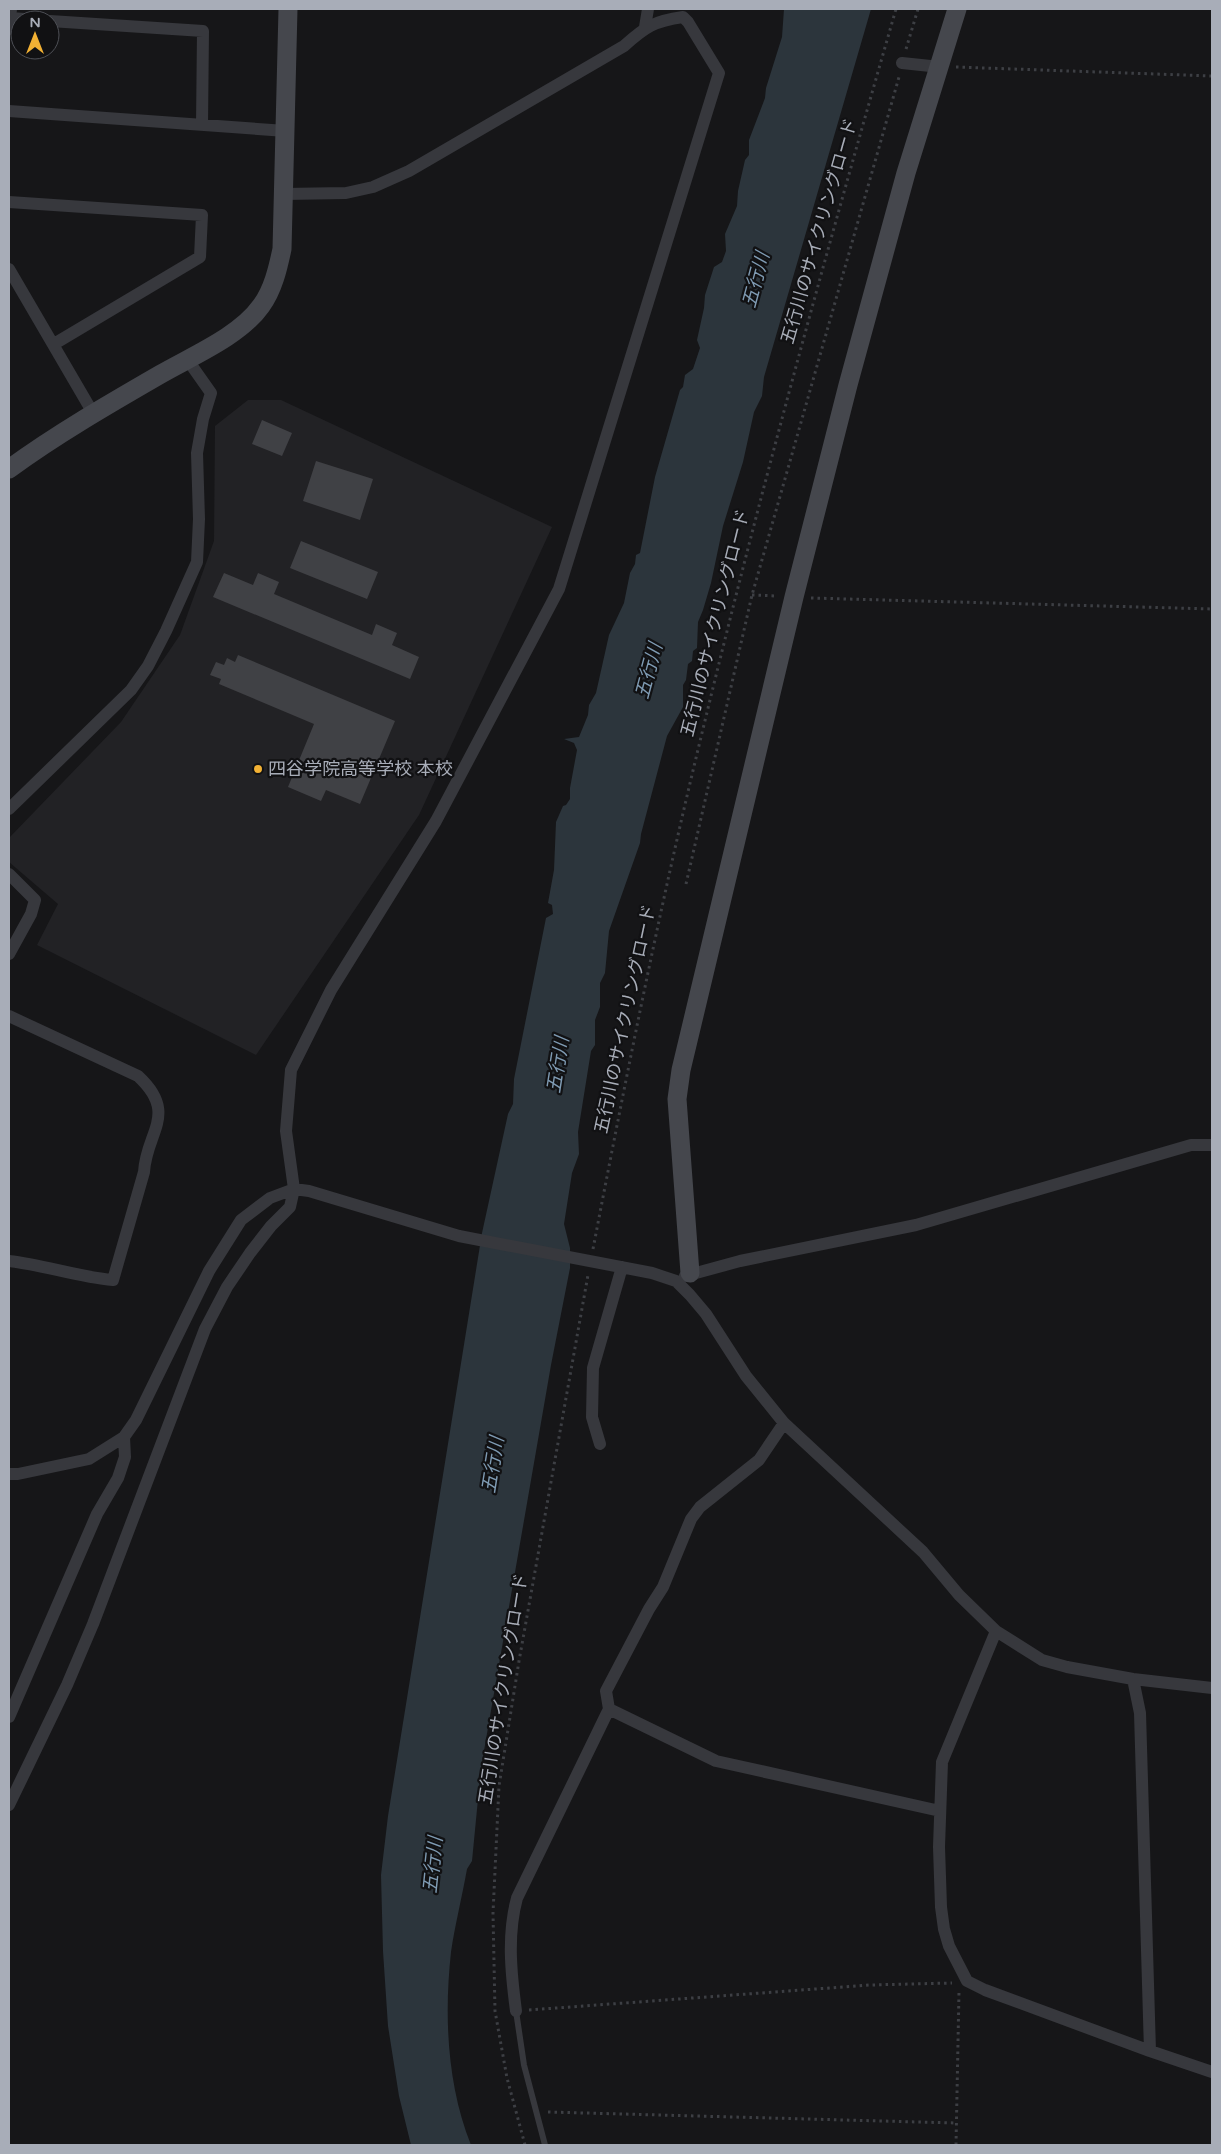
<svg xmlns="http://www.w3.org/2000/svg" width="1221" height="2154" font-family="'Varela Round','Noto Sans JP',sans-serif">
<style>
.built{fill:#222225}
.water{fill:#2c353c}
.building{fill:#404145}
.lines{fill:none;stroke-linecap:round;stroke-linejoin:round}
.path{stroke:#3d3f44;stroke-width:3;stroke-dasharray:2.5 4;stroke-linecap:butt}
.lane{stroke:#37383d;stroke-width:6}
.street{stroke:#37383d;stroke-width:12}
.secondary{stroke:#45474d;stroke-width:19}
.poi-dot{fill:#f2b134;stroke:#111113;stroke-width:2}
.labels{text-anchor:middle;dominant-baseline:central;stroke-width:4.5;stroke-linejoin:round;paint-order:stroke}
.street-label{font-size:18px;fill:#a8adb8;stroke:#111113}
.poi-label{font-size:18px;fill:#a8adb8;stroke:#111113;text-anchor:start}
.water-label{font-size:19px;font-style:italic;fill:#7f9bb3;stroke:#111113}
</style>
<rect width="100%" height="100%" fill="#161618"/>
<path class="built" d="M248 400H281L552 527 419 815 256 1055 37 945 58 904 9 862V838L121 722 180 635 214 541 215 426Z"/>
<path class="water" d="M784 9H871L764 377 762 396 754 412 743 462 723 526 711 583 703 610 698 622 697 648 693 651 692 661 688 664 686 680 683 685V707L667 736 641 834 640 843 609 931 605 973 600 983V1007L595 1020V1045L591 1051 578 1132 579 1154 572 1173 564 1224 570 1248V1268L551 1365 481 1768 472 1861 467 1869C462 1897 455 1925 451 1952 444 2016 447 2085 471 2145H411L399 2096 388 2026 383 1951 381 1875 388 1816 482 1233 508 1114 513 1104 514 1079 546 918 553 914 552 905 548 903 554 870 556 822 563 806 566 805 570 799V788L577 750 574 743 564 739 579 737 588 715 589 705 596 693 609 635 624 603 630 573 635 564 636 555 640 553 655 477 680 390 683 387 685 375 693 369 700 348 697 340 704 308 705 295 714 267 722 262 726 251 725 234 737 206 738 191 745 160 749 155V140L765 98 766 88 782 37Z"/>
<path class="building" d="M262 420 292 433 282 456 252 444Z
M316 461 373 479 360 520 303 501Z
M301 541 378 572 367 599 290 568Z
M224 573 253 585 258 573 279 582 274 594 372 635 376 624 397 633 392 645 419 657 410 679 213 597Z
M238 655 395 721 360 804 326 790 321 801 288 787 314 724 219 684 221 679 210 675 216 662 224 665 227 658 235 662Z"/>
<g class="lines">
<path class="path" d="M906 49 918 9
M956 67 1212 76
M752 595 777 596
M811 598 1212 609
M686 884 752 595 899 77
M593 1249C622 1098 652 946 687 796 749 532 821 270 896 9
M529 2010 870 1985 952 1983
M548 2112 956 2123
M525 2145 507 2078 495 2011 493 1913 499 1786 519 1661 588 1275
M956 2145 959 1991"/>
<path class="lane" d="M516 2011 524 2065 545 2145"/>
<path class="street" d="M10 18 39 20
M50 21 203 31 202 125
M645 27 648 9
M9 29 11 9
M902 63 940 67
M9 111 286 131
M9 202 202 215 200 257 54 344
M9 269 93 413
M9 809 131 690 148 666 166 631 197 562 199 519 197 453 203 419 211 393 187 359
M9 874 35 900 31 914 9 954
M9 1016 138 1076C179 1114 146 1132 144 1172L113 1280C78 1277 44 1265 9 1261
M685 1276 740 1261 916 1225 1191 1145H1212
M600 1444 592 1417 593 1368 622 1267
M9 1474H18L89 1459 124 1437 136 1420 209 1271 241 1220 270 1198 294 1189 309 1191 459 1236 652 1273 676 1281 690 1295 706 1314 746 1376 784 1423 923 1552 959 1595 996 1631 1042 1660 1067 1667 1133 1679 1212 1688
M996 1631 942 1762 939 1847 941 1907 944 1929 949 1946 967 1981 985 1990 1150 2051 1212 2072
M1133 1679 1140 1713 1150 2051
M609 1709 716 1761 940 1811
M9 1717 97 1514 118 1478 125 1457 124 1437
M9 1805 67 1685 93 1624 205 1329 227 1287 250 1253 271 1226 290 1207 294 1189 286 1131 291 1070 331 990 436 821 559 589 719 73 688 22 683 17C654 21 645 27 624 46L409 171 373 187 346 193 284 194
M516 2011C511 1973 507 1935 517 1898L609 1709 606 1691 649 1609 663 1587 691 1519 700 1507 759 1460 784 1423"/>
<path class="secondary" d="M9 469C57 434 109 404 161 374 192 356 240 336 261 306 273 290 278 268 282 249L288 9
M690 1273 677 1099 681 1070 794 597 848 385 906 173 957 9"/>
</g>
<circle class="poi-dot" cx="258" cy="769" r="5"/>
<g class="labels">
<g class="street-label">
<text transform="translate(819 231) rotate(-74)">五行川のサイクリングロード</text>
<text transform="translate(715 623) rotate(-76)">五行川のサイクリングロード</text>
<text transform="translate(625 1019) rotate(-78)">五行川のサイクリングロード</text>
<text transform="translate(503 1689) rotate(-81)">五行川のサイクリングロード</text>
</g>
<g class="poi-label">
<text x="268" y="769">四谷学院高等学校 本校</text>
</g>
<g class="water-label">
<text transform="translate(756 280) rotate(-75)">五行川</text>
<text transform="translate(649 671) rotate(-75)">五行川</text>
<text transform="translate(558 1065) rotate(-81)">五行川</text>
<text transform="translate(493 1465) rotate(-81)">五行川</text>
<text transform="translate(433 1865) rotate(-84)">五行川</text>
</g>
</g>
<rect width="1221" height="2154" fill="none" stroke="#a8adb8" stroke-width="20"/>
<g transform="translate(35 35)"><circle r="24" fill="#111113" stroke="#4d4f55"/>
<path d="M0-4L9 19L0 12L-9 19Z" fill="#f2b134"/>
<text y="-8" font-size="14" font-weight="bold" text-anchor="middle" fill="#a8adb8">N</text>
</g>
</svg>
